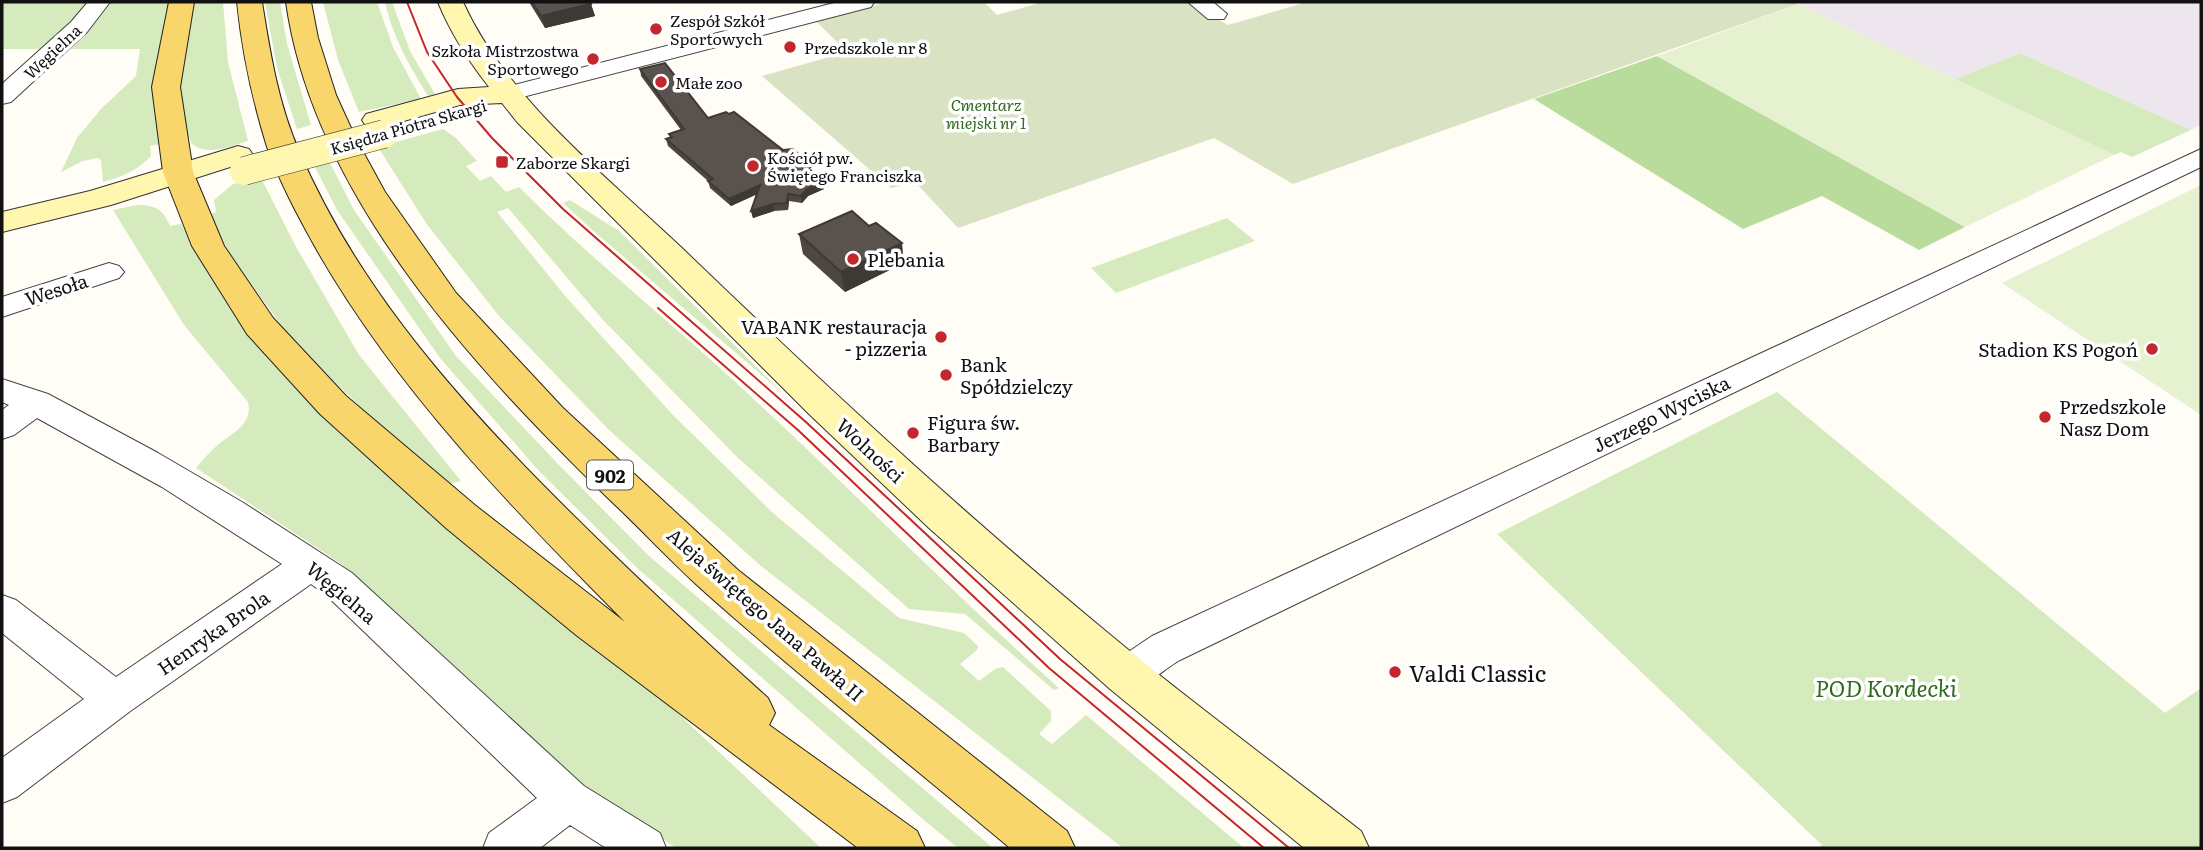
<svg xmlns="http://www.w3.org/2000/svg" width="2203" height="850" font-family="Literata,serif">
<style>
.industrial{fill:#eee6ef}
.green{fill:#d5ebbd}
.forest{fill:#b9dc9c}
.cemetery{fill:#d9e3c4}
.pitch{fill:#e6f2cf}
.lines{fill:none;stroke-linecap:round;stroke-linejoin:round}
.street-casing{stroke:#444;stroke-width:2}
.secondary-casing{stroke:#333;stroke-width:2}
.primary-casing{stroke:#222;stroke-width:2}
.street{fill:#fff;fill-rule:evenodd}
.secondary{fill:#fff6b0;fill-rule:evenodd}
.primary{fill:#f9d66b;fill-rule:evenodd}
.tram{stroke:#c4262e;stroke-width:2}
.secondary-bridge-casing{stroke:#333;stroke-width:29;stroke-linecap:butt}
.secondary-bridge{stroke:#fff6b0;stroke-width:28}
.wall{fill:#4d4742}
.shaded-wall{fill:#3f3936}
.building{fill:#5a524d;stroke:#3f3936;stroke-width:2}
.poi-dot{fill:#c4262e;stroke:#fff;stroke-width:2.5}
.labels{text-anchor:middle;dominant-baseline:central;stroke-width:7;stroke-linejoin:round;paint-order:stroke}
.far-poi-label{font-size:16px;fill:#111;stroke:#fff;text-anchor:start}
.far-street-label{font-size:16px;fill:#111;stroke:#fff}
.far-park-label{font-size:16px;font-style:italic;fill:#2f6b1f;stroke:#fff}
.shield{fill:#fff;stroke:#585858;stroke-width:2}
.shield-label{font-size:18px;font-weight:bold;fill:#111}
.poi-label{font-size:19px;fill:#111;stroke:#fff;text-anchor:start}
.street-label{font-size:19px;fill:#111;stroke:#fff}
.near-poi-label{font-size:23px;fill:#111;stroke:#fff;text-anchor:start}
.near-park-label{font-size:23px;font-style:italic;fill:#2f6b1f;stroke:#fff}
</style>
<rect width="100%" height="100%" fill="#fffdf5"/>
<path class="industrial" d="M1805 2H2201V125L2191 130 2020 53 1955 79 1798 4Z"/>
<path class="green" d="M2 2H89L49 49H2Z
M110 2H172L166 22 160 144 150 146 151 156C138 170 122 177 103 182L101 160 97 158 83 161 61 172 77 138 101 109 136 76 140 49H64Z
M191 2H223L228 62 248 141C231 146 209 157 192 144L189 137 183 138C178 93 178 46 191 2Z
M265 2H280L287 44 311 125 297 129 277 68Z
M323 2H377L393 47 421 99 359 112 338 60Z
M385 2H392L410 51 435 94 428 96C410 67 392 36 385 2Z
M2020 53 2191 130 2132 157 2121 152 2114 155 1955 79Z
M443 129 456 138 477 161 466 166 480 181 491 176 506 192 519 187C587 255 661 314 732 379 842 480 947 588 1059 688L1054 690 965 614 909 609 738 458 603 320 508 208 497 212 566 297 672 414 773 513 899 618 964 633 978 646 977 650 960 664 979 681 995 669 1003 667 1051 711V721L1039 734 1052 744 1086 715 1244 848H1123L761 566 608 429 499 316 426 223 378 147Z
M329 161 354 210 456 356 557 463 649 556 993 848H958L925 821 635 566 540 472 440 358 337 210 314 165Z
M261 178 295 245 359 355 461 481 450 484 369 415 293 342 223 244 208 215 216 212 214 200 233 184Z
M570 200 619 231 785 395 590 228 563 203Z
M137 205C156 205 163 209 170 226L181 224 248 334 320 415 458 534 668 704 821 848H676L592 792 340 563 196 468C203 460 210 451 219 444 234 432 253 424 248 402L184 325 113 210Z
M1227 218 1255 241 1116 293 1091 268Z
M1777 392 2165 713 2201 688V848H1817L1822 845 1497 534Z"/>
<path class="forest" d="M1657 56 1965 227 1919 250 1822 196 1743 229 1534 99Z"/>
<path class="cemetery" d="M887 2H984L997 15 1043 2H1189L1228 25 1307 2H1792L1798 4 1293 184 1214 138 958 228 915 182 891 188 762 76 847 52 816 21Z"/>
<path class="pitch" d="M1798 4 2114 155 1965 227 1657 56Z
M2201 185V415L2002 283Z"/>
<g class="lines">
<defs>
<path id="street" d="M88 2H110L87 32 11 102 2 104V84L71 22Z
M838 2H874L871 7 507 101 498 99 495 94 498 89Z
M1188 2H1213L1227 14 1224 19H1208Z
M2201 149V167L1180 660C1157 673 1139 697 1112 687L1106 675 1112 663 1152 636Z
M109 263 119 266 124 272 119 278 2 317V297Z
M2 379 48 394 158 453 242 502 352 573 584 786 660 833 666 848H606L570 825 540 848H483L489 833 537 798 326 595 311 584 129 712 17 797 2 803V758L84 699 2 633V595L16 600 116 677 282 564 162 487 37 418 14 435 2 439V410L9 405 2 402Z"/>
<path id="secondary" d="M438 2H463C506 98 607 177 683 249 831 392 982 531 1142 661 1214 719 1288 774 1361 831L1369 848H1304L1110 689 929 528 809 414 517 122 502 103 460 105 376 129 366 126 362 120 366 114 458 89 489 87C468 60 451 34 438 2Z
M238 146 249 149 253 155 249 161 111 205 2 232V212L90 191Z"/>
<path id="primary" d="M169 2H194L180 87 193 172 224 246 273 318 346 396 476 506 625 622C512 508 398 391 318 252 299 218 280 183 267 147 252 99 242 51 237 2H262C270 52 278 103 299 151 354 279 444 384 541 483 614 557 690 628 768 698L775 713 769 725 917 831 925 848H858L576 635 446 528 320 414 247 334 192 246 163 172 152 87Z
M286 2H311L318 38 336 95 356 139 385 192 456 293 563 408 738 570 1067 831 1075 848H1010C910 764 806 682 708 595 674 565 643 531 610 500 475 369 313 195 286 2Z"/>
</defs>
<use href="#street" class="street-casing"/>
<use href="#secondary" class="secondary-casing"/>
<use href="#primary" class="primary-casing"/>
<use href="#street" class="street"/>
<use href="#secondary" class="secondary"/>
<use href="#primary" class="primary"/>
<path class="tram" d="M407 2 427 52 457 97 492 138 563 209 807 423 1060 659 1289 848
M658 308 799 431 1049 668 1264 848"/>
<defs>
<path id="secondary-bridge" d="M244 171 384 134"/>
</defs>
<use href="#secondary-bridge" class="secondary-bridge-casing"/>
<use href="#secondary-bridge" class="secondary-bridge"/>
</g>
<path class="wall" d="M529 2H590L595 16 545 28Z
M640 69 708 118 729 114 783 150 814 173 823 182 824 189 808 196 802 203 789 201 788 210 774 211 753 218 751 211 757 194 731 206 710 188 708 181 668 146 666 139 670 138 669 134 681 130 641 76Z
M799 234 904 263 845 292 803 254Z"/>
<path class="shaded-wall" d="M591 4 595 16 545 28 541 16Z
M823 182 824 189 808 196 802 203 801 196 807 189Z
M760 185 762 192 731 206 729 199Z
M788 194 789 201 788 210 787 203Z
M773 204 774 211 753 218 751 211Z
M902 243 904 263 845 292 841 272Z"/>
<path class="building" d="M532 2H590L591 4 541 16Z
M665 63 708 118 726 112 729 114 734 112 783 150 793 149 812 166 808 168 823 182 807 189 801 196 788 194 787 203 773 204 751 211 760 185 729 199 708 181 713 179 666 139 672 137 669 134 684 129 640 69Z
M852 211 869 226 876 223 902 243 841 272 799 234Z"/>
<g class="poi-dot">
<circle cx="656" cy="29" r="7"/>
<circle cx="790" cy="47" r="7"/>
<circle cx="593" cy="59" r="7"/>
<circle cx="661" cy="82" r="7"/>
<rect x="495" y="155" width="14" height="14" rx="3.5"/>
<circle cx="753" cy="166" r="7"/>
<circle cx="853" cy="259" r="7"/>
<circle cx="941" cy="337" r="7"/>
<circle cx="2152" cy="349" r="7"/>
<circle cx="946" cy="375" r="7"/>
<circle cx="2045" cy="417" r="7"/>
<circle cx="913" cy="433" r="7"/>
<circle cx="1395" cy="672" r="7"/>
</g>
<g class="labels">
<g class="far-poi-label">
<text x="670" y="20">Zespół Szkół<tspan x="670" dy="18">Sportowych</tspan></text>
<text x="804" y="47">Przedszkole nr 8</text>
<text x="579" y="50" text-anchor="end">Szkoła Mistrzostwa<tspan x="579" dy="18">Sportowego</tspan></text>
<text x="675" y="82">Małe zoo</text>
<text x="767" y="157">Kościół pw.<tspan x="767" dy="18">Świętego Franciszka</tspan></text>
<text x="516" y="162">Zaborze Skargi</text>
</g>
<g class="far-street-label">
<text transform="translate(52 51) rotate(-43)">Węgielna</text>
<text transform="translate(408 126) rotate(-16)">Księdza Piotra Skargi</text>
</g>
<g class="far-park-label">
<text x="986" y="104">Cmentarz<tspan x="986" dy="18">miejski nr 1</tspan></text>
</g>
<rect class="shield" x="587" y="460.5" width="46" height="29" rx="5"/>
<g class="shield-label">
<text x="610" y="475">902</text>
</g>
<g class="poi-label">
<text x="867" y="259">Plebania</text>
<text x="927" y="326" text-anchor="end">VABANK restauracja<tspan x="927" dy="22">- pizzeria</tspan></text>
<text x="2138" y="349" text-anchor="end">Stadion KS Pogoń</text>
<text x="960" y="364">Bank<tspan x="960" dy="22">Spółdzielczy</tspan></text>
<text x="2059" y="406">Przedszkole<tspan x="2059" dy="22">Nasz Dom</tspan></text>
<text x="927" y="422">Figura św.<tspan x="927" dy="22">Barbary</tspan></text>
</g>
<g class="street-label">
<text transform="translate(56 289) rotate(-18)">Wesoła</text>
<text transform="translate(1661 413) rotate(-26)">Jerzego Wyciska</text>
<text transform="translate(871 450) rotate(43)">Wolności</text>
<text transform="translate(342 592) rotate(40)">Węgielna</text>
<text transform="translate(766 614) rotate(41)">Aleja świętego Jana Pawła II</text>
<text transform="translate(213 632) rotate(-35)">Henryka Brola</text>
</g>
<g class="near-poi-label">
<text x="1409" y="672">Valdi Classic</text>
</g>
<g class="near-park-label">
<text x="1886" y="687">POD Kordecki</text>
</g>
</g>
<rect width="2203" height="850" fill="none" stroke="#111111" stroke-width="7"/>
</svg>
